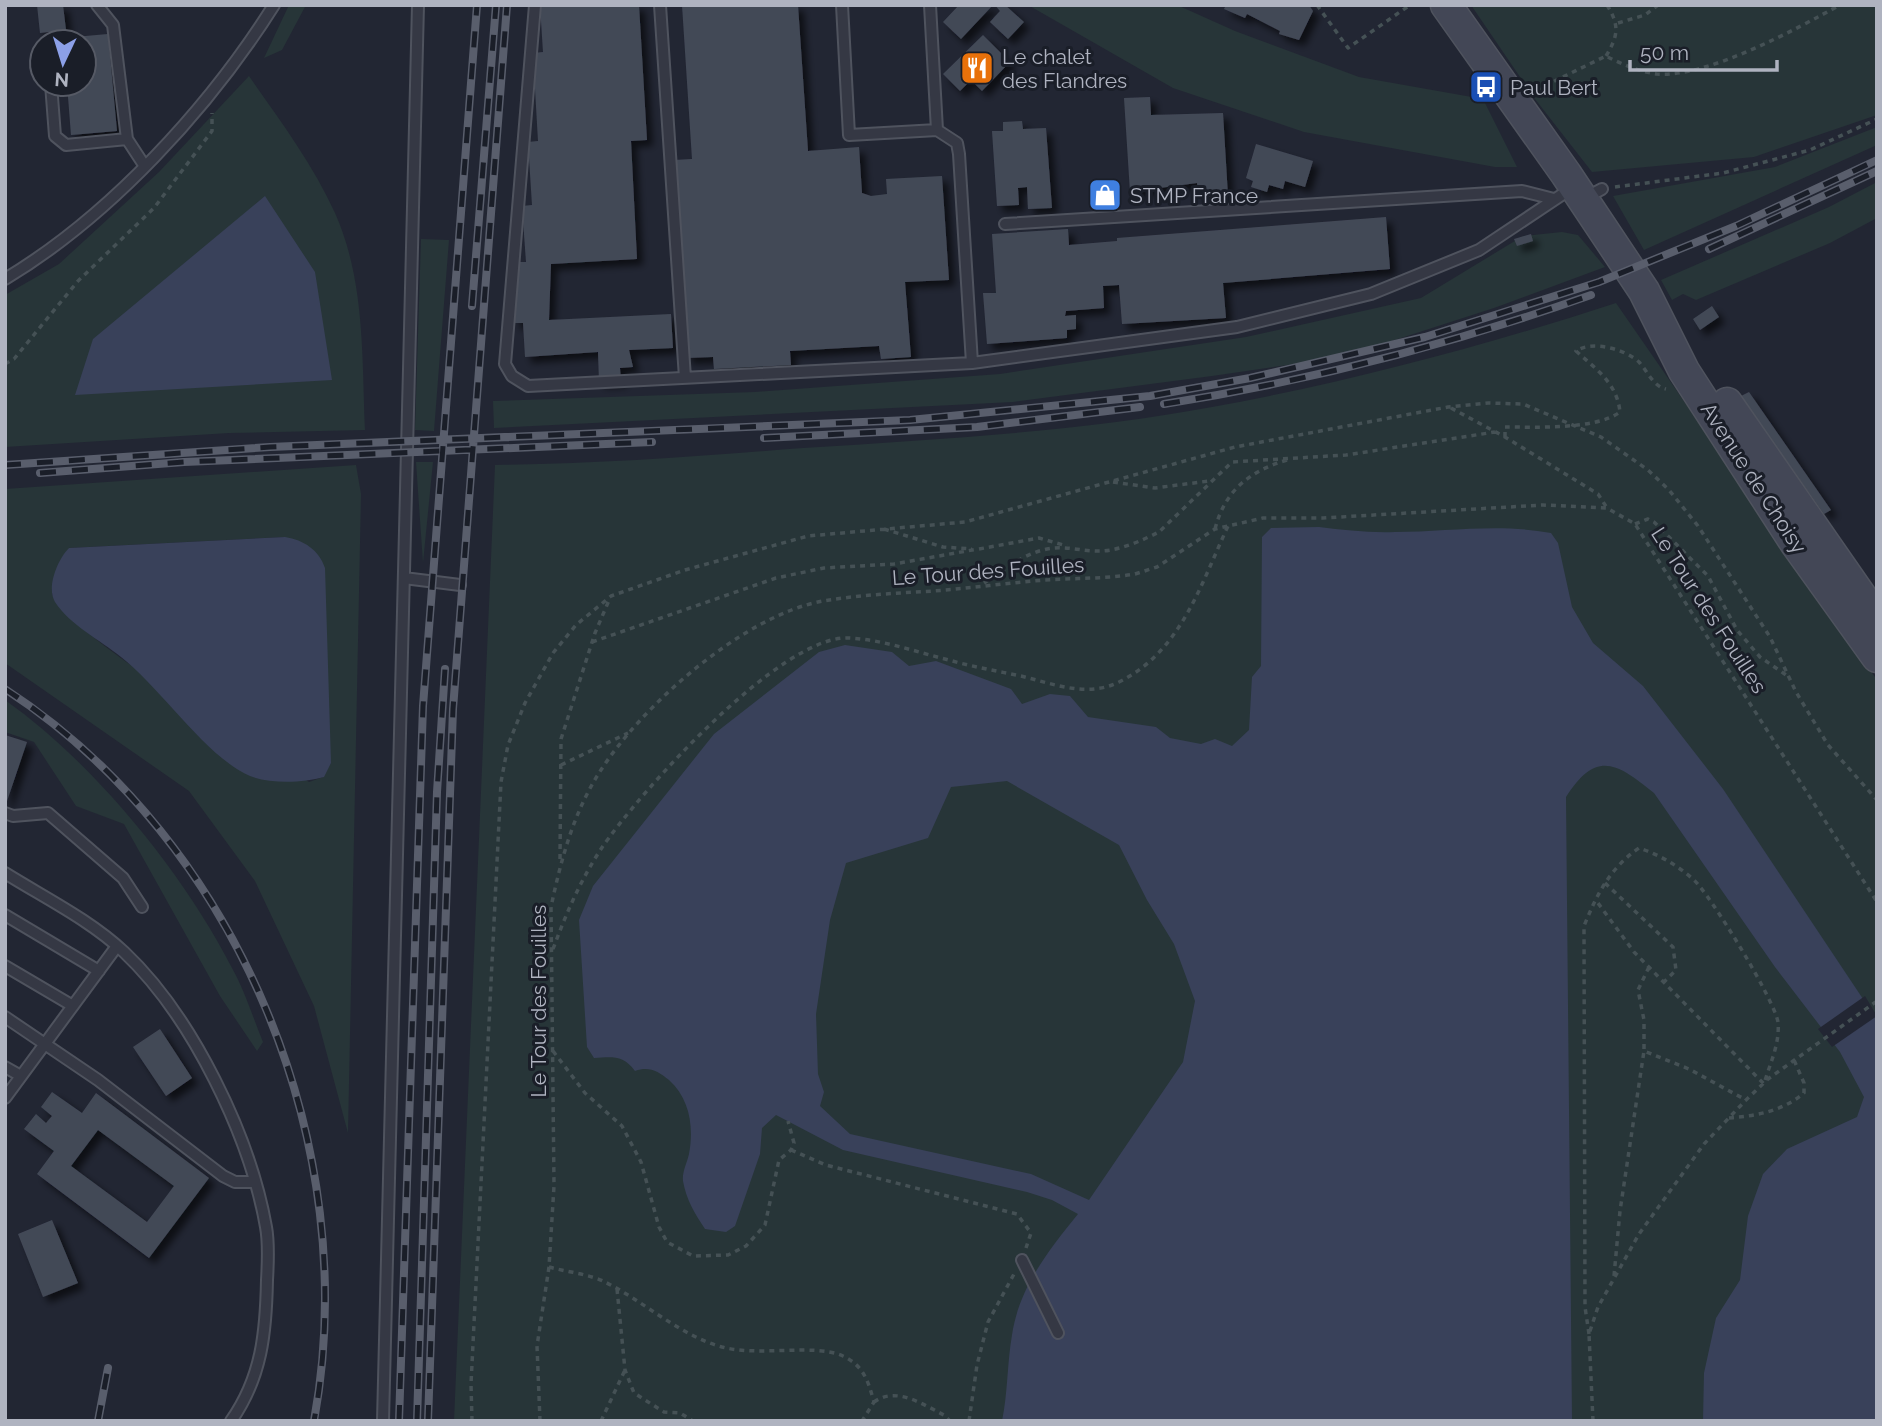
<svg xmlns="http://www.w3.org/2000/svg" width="1882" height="1426" font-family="Raleway,sans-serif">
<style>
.green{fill:#273538;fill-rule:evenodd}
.water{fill:#39415a;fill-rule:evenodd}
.pier{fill:#222633}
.building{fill:#434957;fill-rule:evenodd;filter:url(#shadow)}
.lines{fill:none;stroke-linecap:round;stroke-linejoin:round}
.lane-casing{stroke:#4f535e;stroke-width:14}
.secondary-casing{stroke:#4f535e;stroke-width:33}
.path{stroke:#455155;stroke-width:3.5;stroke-dasharray:5 5;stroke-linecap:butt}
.lane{stroke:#353844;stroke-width:10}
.secondary{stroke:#434756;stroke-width:30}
.rail-casing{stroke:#595e6c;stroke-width:8}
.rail{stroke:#1a1e28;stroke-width:5;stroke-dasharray:16;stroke-linecap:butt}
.labels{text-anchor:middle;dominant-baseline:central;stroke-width:6;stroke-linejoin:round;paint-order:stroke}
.poi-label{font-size:21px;fill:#afb3c0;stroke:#1a1e28;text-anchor:start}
.street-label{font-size:21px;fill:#afb3c0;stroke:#1a1e28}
</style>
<defs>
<filter id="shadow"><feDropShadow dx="6" dy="6" stdDeviation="3.5" flood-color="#0009"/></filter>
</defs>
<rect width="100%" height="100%" fill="#222633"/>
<path class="green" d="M289 5H306L282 50 264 58Z
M1028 5H1177L1235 31 1359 77 1483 99 1517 167H1495L1304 132 1173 88Z
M1471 5H1877V115L1754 157 1592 172 1535 99Z
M249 76C279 119 313 164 335 213 365 280 362 357 365 430L229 433 5 447V295L59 264 159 172Z
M1877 127V145L1644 250 1613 196 1775 167Z
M1877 182V218L1830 243 1696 300 1683 294 1672 300 1661 280 1829 207Z
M1562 232 1578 235 1605 267 1494 308 1342 357 1212 376 1013 402 494 428 493 401 755 392 1000 374 1246 337 1421 298 1523 236Z
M421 239 449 240 434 431 415 430Z
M1616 303 1877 680V1421H454L495 465C598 464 700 456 803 448 940 439 1077 432 1212 407 1350 382 1484 346 1616 303Z
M416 462H433L423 563Z
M356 465 361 494 348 1133 314 1006 255 881 189 791 5 663V489ZM285 537 331 763 323 777 309 782C272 758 54 625 52 593 52 581 64 560 69 548Z
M5 700C93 762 183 872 232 968 245 991 253 1018 263 1042L257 1051 220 996 124 824 76 806 34 742 5 732Z"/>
<path class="water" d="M265 196 315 272 332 380 75 395 93 339Z
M1319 527C1344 530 1369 533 1395 532 1447 532 1498 523 1551 533L1558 543 1572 607 1593 643 1643 686 1723 789 1877 1020V1421H1703L1704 1373 1716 1318 1740 1280 1748 1216 1763 1174 1787 1149 1857 1117 1864 1097 1840 1052 1775 967 1654 793C1616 762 1596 750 1566 797L1572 1421H1002C1008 1392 1007 1364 1012 1335 1019 1287 1049 1250 1078 1214L1052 1200 1027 1192 843 1150 776 1115 762 1128 760 1154 735 1226 726 1232 705 1229C695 1214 686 1199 683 1181 682 1172 687 1163 689 1154 694 1127 690 1099 669 1080 658 1071 649 1066 635 1071 623 1055 613 1057 594 1058L587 1047 579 920 593 886 714 734 819 652 845 645 892 652 909 666 936 661 1011 689 1022 704 1050 694 1070 696 1088 717 1156 727 1170 738 1201 744 1215 739 1232 746 1249 730 1252 677 1261 666 1262 537 1271 528ZM1007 781 1119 845 1147 900 1174 944 1195 1001 1183 1062 1089 1200 1031 1174 850 1134 820 1106 824 1092 818 1074 816 1014 830 920 846 863 928 838 951 787Z
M285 537C304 540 319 550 325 568L331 763 324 777C303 783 270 784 250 776 206 757 161 688 121 657 100 640 70 625 55 602 46 587 58 559 69 548Z"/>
<path class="pier" d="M1865 996 1877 1016 1832 1047 1818 1029Z"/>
<path class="building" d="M37 5H63L66 30 40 33Z
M540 5H639L647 140 631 141 637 259 551 264 549 320 671 314 673 348 629 350 633 367 620 368 621 381 599 382 598 352 525 357 523 323H514L517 262H526L522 206 532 205 528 142 538 141 533 53 543 52Z
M682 5H798L808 151 859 147 862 193 871 196 887 194 886 179 942 176 949 280 905 282 911 357 881 359 879 346 790 351 791 365 714 369 713 357 686 358 674 160 692 159Z
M959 5H993L961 39 943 22Z
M995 5H1005L1024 22 1008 39 990 22 1000 11Z
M1226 5H1309L1313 11 1299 40 1279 34 1280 31 1247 14 1245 18 1224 9Z
M108 34 117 131 71 135 67 84H84V42H63V38Z
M983 35 1010 62 982 91 971 80 960 91 943 74Z
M1150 97 1151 115 1223 113 1228 196 1198 197 1197 183 1130 192 1124 98Z
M1022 121 1023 129 1046 128 1052 208 1028 209 1027 187 1018 188 1019 205 997 206 992 131H1003V122Z
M1256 144 1313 161 1305 187 1285 181 1283 189 1269 185 1267 192 1251 187 1253 181 1246 178Z
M1386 217 1390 269 1223 283 1226 318 1122 324 1119 285 1103 286 1104 308 1066 311 1065 316 1076 315V329L1067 330V338L987 344 983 293H996L992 234 1068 229 1069 245 1117 241V238Z
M1531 234 1533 241 1517 246 1514 239Z
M1712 306 1719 317 1700 330 1693 319Z
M1749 392 1831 510 1824 514 1741 396Z
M5 735 27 742 6 804H5Z
M160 1029 192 1078 166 1096 133 1047Z
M52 1092 82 1113 96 1093 209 1178 149 1258 37 1174 54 1151 24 1129 36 1114 46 1123 52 1116 41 1107ZM98 1130 174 1186 147 1222 71 1166Z
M52 1220 78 1283 43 1297 18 1234Z"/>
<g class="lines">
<defs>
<path id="lane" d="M97 5 113 25 127 139 144 165
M535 5 505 364 512 376 528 386 972 363 1237 327 1371 294 1479 250 1572 188
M660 5 685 378
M842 5 849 135 937 130
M930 5 937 130 957 143 959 154 972 363
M51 84 55 136 66 145 127 139
M1585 198 1602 189
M1005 224 1522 191 1554 199
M5 279C110 216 209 108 274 5
M404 578 460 585
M5 813 13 816 48 813 123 878 142 907
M5 873C45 898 90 920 124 952 192 1016 250 1136 266 1227 269 1243 268 1263 267 1280 266 1332 262 1377 231 1421
M5 915 99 971
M5 966 73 1006
M5 1017 98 1080 223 1176 235 1182H254
M5 1067 21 1076
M5 1098 117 946
M1022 1260 1058 1333
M383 1421 418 5"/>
<path id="secondary" d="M1446 5 1566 174 1644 291 1684 371 1796 544 1877 657
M1727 403 1877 619"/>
</defs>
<use href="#lane" class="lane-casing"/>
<use href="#secondary" class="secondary-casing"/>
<path class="path" d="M1317 5 1348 48 1410 5
M1618 23 1645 15 1658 5
M1606 56C1618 36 1620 26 1607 5
M1536 90 1606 56C1621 64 1640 72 1657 74 1707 78 1796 29 1840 5
M1615 187 1723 173 1810 150 1877 119
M5 364 14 359 78 281 154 208 212 131V113
M1451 408 1505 437 1598 494 1607 508
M1505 437V427C1535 427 1596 430 1620 412 1617 383 1596 369 1576 351 1592 340 1625 349 1639 362 1648 372 1653 386 1666 389
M1113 482 1155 488 1209 481
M1635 524 1648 519 1654 522 1708 576 1737 630 1760 657 1789 677
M884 529 943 547 972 549
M1215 529C1225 490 1250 471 1287 460
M979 549 1039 538 1067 546
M984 583C1003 570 1023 554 1047 549 1065 545 1084 552 1102 551 1121 550 1143 540 1159 532L1232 462 1346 455 1495 432
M592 642 776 578 824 568 894 564 978 549
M561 765 628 733
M560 859 561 739 595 633 610 598
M1605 883 1673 947 1676 970 1664 982
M553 949C566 914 580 881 601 849 638 794 782 633 850 638 884 640 916 652 949 660 973 667 997 671 1021 676 1054 684 1087 698 1119 682 1182 651 1201 583 1229 524
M1649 967 1638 990 1644 1020V1051L1689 1069 1746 1100
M553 1051 585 1093 622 1126 641 1162 659 1227 667 1242 693 1256 728 1255 746 1246 765 1225 779 1160 791 1150 794 1143 788 1121
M1729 1118C1756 1116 1783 1111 1804 1093V1083L1794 1060
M791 1150 826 1165 1017 1214 1031 1233 1026 1248
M549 1267C567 1272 589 1274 605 1282 645 1302 679 1335 722 1347 760 1357 814 1343 843 1356 864 1366 868 1381 874 1402L862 1421
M1614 1276 1620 1211 1644 1051
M617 1289 625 1370 634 1393 664 1412 680 1413 693 1421
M1589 1334 1585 1307 1584 926C1597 894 1610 868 1639 848 1660 855 1677 865 1694 880 1711 896 1774 999 1778 1022 1780 1044 1770 1063 1764 1084L1634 952 1595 899
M874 1402C896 1386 922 1404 944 1415L950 1421
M472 1421 471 1384 501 782 508 745 525 703 553 653 576 625 611 596 685 570 808 536 965 522 1235 447 1448 407 1488 403 1523 404 1601 437 1648 470 1669 490 1698 526 1770 637 1796 692 1828 745 1877 800
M540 1421 537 1346 549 1267 554 1186 551 907C561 860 573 814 599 773 641 706 744 615 823 601 859 595 897 593 934 591 971 588 1008 583 1045 580 1075 578 1105 579 1135 574L1157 567 1215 529 1263 518H1323L1543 505 1607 508 1635 524 1877 902
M601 1421 625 1370
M969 1421 977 1365 988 1322 1014 1274
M1593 1421 1589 1334 1598 1307 1639 1234 1704 1144 1746 1100 1768 1079 1877 1001"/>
<use href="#lane" class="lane"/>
<use href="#secondary" class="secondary"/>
<defs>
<path id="rail" d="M1709 249 1877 171
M472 306 496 5
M1164 404C1310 381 1452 344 1591 295
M764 438 977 427 1140 407
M5 465 270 447 910 420 1150 396 1250 378 1425 337 1599 282 1736 226 1877 160
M40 473 184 462 652 442
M5 689C240 842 364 1148 314 1421
M98 1421 108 1368
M399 1421 423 706 477 5
M417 1421 437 792 445 669
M428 1421 453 709 507 5"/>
</defs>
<use href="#rail" class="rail-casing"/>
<use href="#rail" class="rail"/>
</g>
<defs>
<symbol id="restaurant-square" viewBox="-11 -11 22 22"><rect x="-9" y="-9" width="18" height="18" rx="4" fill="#e8710a" stroke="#1a1e28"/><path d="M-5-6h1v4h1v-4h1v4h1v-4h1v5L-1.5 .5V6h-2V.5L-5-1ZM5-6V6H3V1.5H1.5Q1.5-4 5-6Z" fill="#fff"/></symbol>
<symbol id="bus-square" viewBox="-11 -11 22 22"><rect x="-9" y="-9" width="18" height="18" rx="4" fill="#1a4fb4" stroke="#1a1e28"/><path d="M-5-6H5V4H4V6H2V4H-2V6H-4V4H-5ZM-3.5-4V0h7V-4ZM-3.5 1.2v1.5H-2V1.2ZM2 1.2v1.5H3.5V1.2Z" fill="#fff"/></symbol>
<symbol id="shop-square" viewBox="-11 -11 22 22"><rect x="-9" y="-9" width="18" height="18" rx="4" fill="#3f7fe0" stroke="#1a1e28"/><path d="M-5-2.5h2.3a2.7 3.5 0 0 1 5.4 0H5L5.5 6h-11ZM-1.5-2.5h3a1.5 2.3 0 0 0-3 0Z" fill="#fff"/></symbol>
</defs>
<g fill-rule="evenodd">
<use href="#restaurant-square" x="958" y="49" width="38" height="38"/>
<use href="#bus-square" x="1467" y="68" width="38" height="38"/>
<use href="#shop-square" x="1086" y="176" width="38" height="38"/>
</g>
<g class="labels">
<g class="poi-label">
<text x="1002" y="56">Le chalet<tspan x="1002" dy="24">des Flandres</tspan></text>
<text x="1510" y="87">Paul Bert</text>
<text x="1130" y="195">STMP France</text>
</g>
<g class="street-label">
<text transform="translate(1754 478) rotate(57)">Avenue de Choisy</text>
<text transform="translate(988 571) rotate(-4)">Le Tour des Fouilles</text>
<text transform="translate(1709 610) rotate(57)">Le Tour des Fouilles</text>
<text transform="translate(538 1001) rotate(-90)">Le Tour des Fouilles</text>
</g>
</g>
<rect width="1882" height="1426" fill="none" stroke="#afb3c0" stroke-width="14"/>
<g transform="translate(63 63) rotate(184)"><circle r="33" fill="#1a1e28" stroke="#565a65" stroke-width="2"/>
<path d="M0-5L12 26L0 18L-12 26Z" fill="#8ca0e8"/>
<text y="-10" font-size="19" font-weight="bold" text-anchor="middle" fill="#afb3c0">N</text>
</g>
<path d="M1630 60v10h147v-10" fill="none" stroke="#afb3c0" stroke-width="3.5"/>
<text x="1640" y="60" font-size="21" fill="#afb3c0" stroke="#1a1e28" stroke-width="5" paint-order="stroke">50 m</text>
</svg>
